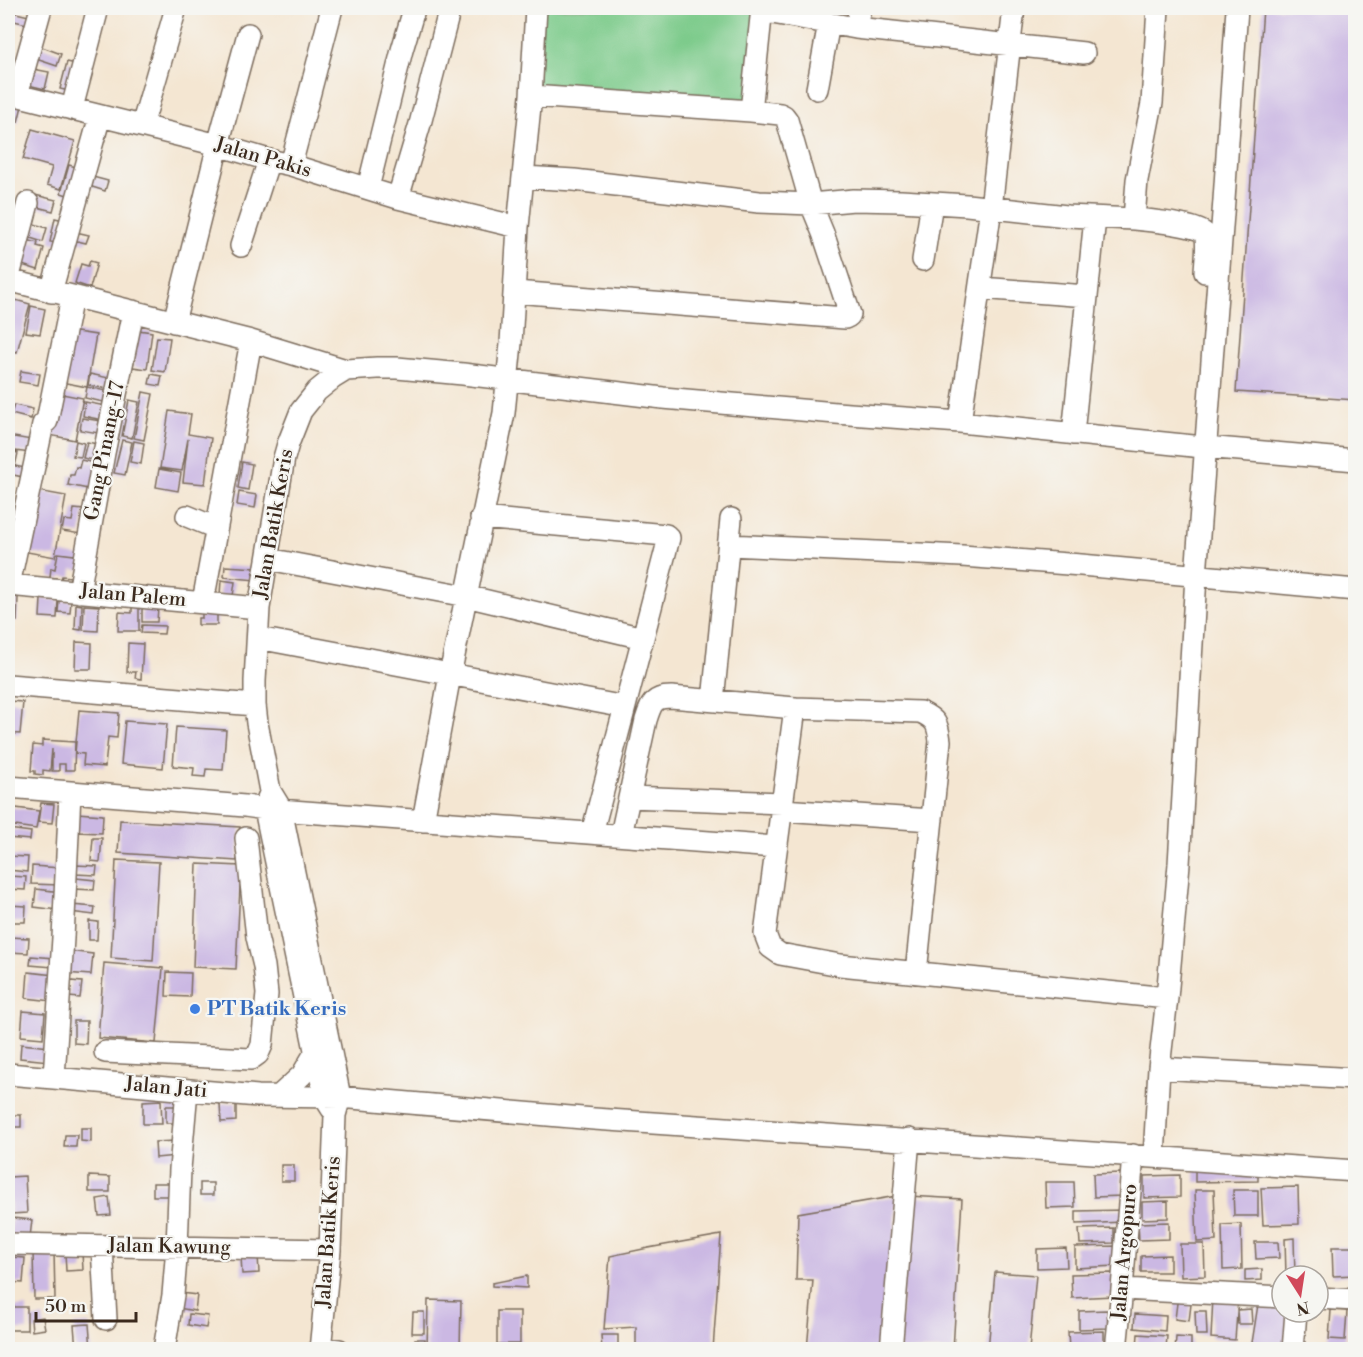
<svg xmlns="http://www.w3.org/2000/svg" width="1363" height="1357" font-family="'Libre Bodoni',serif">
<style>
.green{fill:#7dcb8b;stroke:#5c7a54;stroke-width:1.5}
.building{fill:#cbb8e3}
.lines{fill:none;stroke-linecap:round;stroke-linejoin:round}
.minor-casing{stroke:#7c6c5d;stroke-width:24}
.minor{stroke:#fff;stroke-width:21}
.shop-dot{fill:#3f7fe0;stroke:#f6f6f2;stroke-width:2}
.labels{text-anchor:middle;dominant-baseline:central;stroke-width:4.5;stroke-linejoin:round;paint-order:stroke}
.street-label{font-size:20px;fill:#3b2a1e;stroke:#f6f6f2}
.shop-label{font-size:20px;font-weight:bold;fill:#366cbe;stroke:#f6f6f2;text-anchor:start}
</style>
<rect width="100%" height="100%" fill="#f6f6f2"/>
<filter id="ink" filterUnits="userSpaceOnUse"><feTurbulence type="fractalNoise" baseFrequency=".0167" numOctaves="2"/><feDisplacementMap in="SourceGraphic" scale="12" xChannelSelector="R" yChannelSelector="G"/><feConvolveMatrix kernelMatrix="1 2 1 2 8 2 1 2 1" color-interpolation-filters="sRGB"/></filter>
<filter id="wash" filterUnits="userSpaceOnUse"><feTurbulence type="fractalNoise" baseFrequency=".008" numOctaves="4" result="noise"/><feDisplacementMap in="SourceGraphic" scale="24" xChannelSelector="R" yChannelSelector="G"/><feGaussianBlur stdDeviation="1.35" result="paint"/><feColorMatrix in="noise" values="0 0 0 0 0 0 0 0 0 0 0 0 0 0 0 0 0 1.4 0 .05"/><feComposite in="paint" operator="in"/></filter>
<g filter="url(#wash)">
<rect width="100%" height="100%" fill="#f4e6d2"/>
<path class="green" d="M542 8H755L748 106 537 86Z"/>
<g id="blocks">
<path class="building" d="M1263 8H1356V400L1236 392Z
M12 12 33 17 31 25 10 20Z
M34 44 61 54 57 66 30 57Z
M67 62 81 65 74 92 60 89Z
M28 68 49 72 45 89 24 84Z
M8 102 22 106 18 122 8 119Z
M32 129 75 141 61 189 47 185 52 167 23 159Z
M69 165 83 169 74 197 61 193Z
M89 176 108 181 105 191 86 185Z
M35 195 56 200 53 211 33 206Z
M55 218 68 221 63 244 50 242Z
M28 222 47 228 43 242 24 236Z
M76 232 89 235 86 243 73 240Z
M23 239 38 243 37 246 44 248 38 270 16 263Z
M90 261 97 263 90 288 75 283 81 264 88 266Z
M8 298 30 304 17 352 8 350Z
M31 306 45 309 40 334 26 332Z
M138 330 152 332 147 369 133 367Z
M70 331 96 335 87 387 61 382Z
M157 337 170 338 165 372 152 370Z
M21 371 40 374 38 385 19 382Z
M90 374 109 378 107 389 88 385Z
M151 374 162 376 160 386 149 384Z
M87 387 111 392 108 403 85 398Z
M143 392 153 394 144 440 134 438Z
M57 393 83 398 75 440 49 435Z
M129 400 139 402 132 438 122 436Z
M85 402 111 407 108 421 83 416Z
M14 405 33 409 31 419 11 414Z
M169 411 191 414 188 434 211 438 205 484 183 482 188 439 182 471 160 468Z
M82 418 107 422 105 434 80 430Z
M8 436 32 440 30 453 8 450Z
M122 440 132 442 125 475 114 473Z
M76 441 84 443 81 457 73 456Z
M134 441 144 443 141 464 130 462Z
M87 442 103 445 100 462 83 458Z
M8 451 18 453 15 466 30 469 28 478 13 475 9 495Z
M81 460 99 464 93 490 68 485 70 475H74L76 467 79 468Z
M242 462 252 464 248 490 238 488Z
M159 469 181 473 178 491 156 487Z
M38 491 66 496 55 557 27 552Z
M239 492 257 495 255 508 237 505Z
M74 509 84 510 81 534 62 531 64 520 72 521Z
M58 553 82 556 80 570 72 569 71 577 62 576 61 579 50 577 51 568 55 569Z
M225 566 257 568 256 580 224 577Z
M221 580 235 582 233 596 220 595Z
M8 597H18L17 621H8Z
M41 599 58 600 57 618 40 617Z
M59 601H71L70 613 58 612Z
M76 604 82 605 81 630 75 629Z
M132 604H139V631H118L119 612 132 613Z
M84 605 99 606 98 631 83 630Z
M142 607H158L157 622H142Z
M202 608H217V625H198V618H202Z
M142 625 165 626 164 634 141 633Z
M76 642 92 643 91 669H75Z
M128 643 143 644 141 679 135 678 136 672H127Z
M8 701 23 702 20 734 8 733Z
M79 710 119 713 117 738 108 737 105 767 83 765 84 754 75 753Z
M125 721 167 724 163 768 121 764Z
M176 727 226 730 223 770 206 769 205 777 193 776 194 768 173 766Z
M42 740 75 742 74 770H65V764H59V771H52V749L50 771 43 770V775L35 774V771H31L33 745 42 746Z
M41 803 54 804 52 823 38 822Z
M8 807 39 811 36 829 8 825Z
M77 813 103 815 102 833 76 832Z
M120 820 240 827 237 861 118 853Z
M8 829 31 832 30 840 8 838Z
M93 838H102L100 862 91 861Z
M8 856 28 857 27 872 8 870Z
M116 860 159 862 153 961 111 958Z
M197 864 241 866 236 969 193 967Z
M75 865 97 866 96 875 75 874Z
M32 866 61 868 60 885 31 884Z
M8 876 26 877 25 890 8 889Z
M76 878 95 880 94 890 75 889Z
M36 889 61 892 58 910 34 907Z
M8 905 26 906 25 922H8Z
M71 905 95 907 94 915 70 912Z
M89 921 98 922 97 940H89Z
M8 937 29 938 28 953 8 952Z
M67 951 93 954 91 975 65 973Z
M31 956 54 958 53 967 30 965Z
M104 963 163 968 156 1043 98 1038Z
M28 972 54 975 52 1001 26 998Z
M167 972 191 973 190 997 166 996Z
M71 981 82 982 80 998 69 997Z
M23 1011 45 1013 43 1038 21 1036Z
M74 1021H87L86 1044 74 1043Z
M21 1044 50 1047 49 1061 20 1058Z
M161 1100 162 1124H143V1101Z
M236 1103V1121L221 1122 220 1104Z
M166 1106H181V1123H166Z
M8 1115H21V1127H8Z
M81 1128H91V1142L81 1141Z
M65 1135H77L76 1147H64Z
M175 1141 176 1156 156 1158 155 1142Z
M281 1165H294V1181H281Z
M1258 1167V1181L1195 1182V1169Z
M1121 1173 1122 1196 1094 1197 1093 1174Z
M1180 1175V1197L1144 1198V1176Z
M25 1176 27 1213 11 1214 9 1177Z
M89 1176 110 1177V1192H89Z
M1045 1182H1074L1075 1207 1046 1208Z
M153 1183H170V1196H153Z
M200 1183H213V1195H200Z
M1298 1187 1299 1224 1263 1225 1261 1188Z
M1195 1190H1214L1216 1241 1197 1242Z
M1233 1190H1258V1216H1234Z
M897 1196 888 1350H807L813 1280H796L798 1213Z
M908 1196 962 1199 953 1350H899Z
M109 1197 111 1215 99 1216 97 1199Z
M1168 1201V1218L1142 1219V1202Z
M1124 1210V1222L1076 1224V1211Z
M12 1218 32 1220 30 1237 10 1235Z
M1169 1222V1239L1139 1240 1138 1223Z
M1241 1224 1242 1269 1223 1270 1222 1225Z
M1114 1228V1243L1080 1244 1079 1229Z
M721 1235 713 1350H636V1327L604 1329 610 1256 648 1248Z
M1294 1238 1295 1276H1286L1285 1239Z
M1255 1242H1278L1279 1258 1256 1259Z
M1180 1244H1204L1205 1276 1181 1277Z
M1117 1246V1266L1075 1268V1247Z
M1332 1247H1356V1275L1333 1276Z
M1066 1248 1067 1267 1037 1268V1249Z
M33 1250H54L55 1299H34Z
M82 1252 83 1270 66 1271 65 1253Z
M258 1255 259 1273 242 1274 241 1256Z
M1170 1255V1272H1141V1256Z
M9 1257 25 1258 23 1283 8 1282Z
M1262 1269V1280L1245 1281V1270Z
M995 1272 1036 1275 1029 1350H988Z
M1113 1273V1296L1072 1298 1071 1274Z
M527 1276V1288L492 1286V1283Z
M180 1293 197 1295 195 1311 178 1308Z
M1178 1295 1192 1296 1189 1321 1175 1319Z
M1213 1297 1238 1299 1235 1340 1211 1338Z
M1259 1298 1282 1301V1312H1292L1286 1349 1252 1343Z
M428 1300 461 1301 460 1350H427Z
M8 1307H27V1330H8Z
M1251 1309 1252 1324H1238L1237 1310Z
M1107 1310 1108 1328 1079 1329V1311Z
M1331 1310 1347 1311 1345 1340 1329 1339Z
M497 1311H520V1344H497Z
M1195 1311H1206L1207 1335H1196Z
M413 1312H424V1333H412Z
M189 1314 208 1316 206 1328 188 1325Z
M1135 1314 1166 1316 1165 1331 1134 1328Z
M43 1317 45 1329 32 1331 31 1319Z
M89 1324 91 1349 76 1350 74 1325Z
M1104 1331V1350H1069L1068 1332Z
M1138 1334 1167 1336 1166 1349 1137 1347Z
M601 1335H618V1350H602Z
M1176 1337 1191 1338V1350H1175Z
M415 1339H425V1349H415Z"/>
</g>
</g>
<g filter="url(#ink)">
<use href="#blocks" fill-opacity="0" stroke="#7c6c5d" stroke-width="1.5"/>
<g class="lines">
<defs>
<path id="minor" d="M1158 8 1152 103 1137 180 1134 219C1146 220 1199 225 1204 233 1209 241 1205 263 1205 272
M761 11 856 28 1084 53
M856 28 860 8
M817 89 829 23
M8 93 218 145 269 160 291 165 398 198 518 227
M17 95 41 8
M72 108 98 8
M751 111 762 8
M142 126 176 8
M291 165 332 8
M524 177 574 180 759 202 811 204 854 200 901 201 967 205 1067 216 1134 219
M368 188 402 50 413 13
M398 198 420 124 450 8
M241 246 269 160
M923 260 932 203
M8 280 251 341 346 370
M8 280 28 203
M980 288 1087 296
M51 292 100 116
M515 292 845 318 849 316 850 314 823 233 811 204 787 120 784 116 780 114 751 111 531 96
M174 322 218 145 248 34
M960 422 991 208 1014 8
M1073 434 1095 218
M187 516 216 528
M481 518 666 535 669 538 592 833
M729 545 962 556 1081 565 1356 590
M268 559 466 596 643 638
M8 585 259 608
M9 585 43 424 47 421 72 297
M79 592 104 453 133 311
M203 602 251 341
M258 638 625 707
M8 685 255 705
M713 701 731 519
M795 708 765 934 770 947 780 954 840 965 1167 998
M8 787 245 806 265 809 776 847
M630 797 783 803
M268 798 265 809 325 1098 332 1109
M782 810 932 820
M423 821 450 675 504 413 511 343 518 227 531 96 536 8
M621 835 646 720C651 704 653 697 671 697L795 708 920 712C936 719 938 724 940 741L916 973
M105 1052 251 1059 258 1054 262 1045 267 994 264 966 257 937 246 838
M1159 1068 1356 1079
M8 1074 258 1096 340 1097 594 1119 1356 1171
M54 1077 63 938 70 793
M279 1096 302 1075 315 1053
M1154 1157 1159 1068 1167 998 1179 864 1196 576 1224 200 1237 8
M8 1244 330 1250
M102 1246 106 1319
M1122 1289 1282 1297
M1318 1298 1356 1300
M320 1348 339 1350
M164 1350 173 1295 177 1247 180 1169 187 1090
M320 1350 330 1250 335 1115 340 1097 281 809 270 791 257 723 255 705V681L259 608 284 458 288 444 301 411 317 391 333 378 346 370 377 368H397L463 374 663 398 836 413 960 422 1193 446 1356 460
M891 1350 909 1139
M1116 1350 1122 1289 1133 1155
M1293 1350 1296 1312"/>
</defs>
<use href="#minor" class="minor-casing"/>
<use href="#minor" class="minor"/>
</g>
</g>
<circle class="shop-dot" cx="195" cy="1009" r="6"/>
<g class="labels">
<g class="street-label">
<text transform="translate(263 158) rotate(16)">Jalan Pakis</text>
<text transform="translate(105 451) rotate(-79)">Gang Pinang-17</text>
<text transform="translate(274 524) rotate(-80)">Jalan Batik Keris</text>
<text transform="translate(133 596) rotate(5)">Jalan Palem</text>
<text transform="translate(166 1088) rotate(5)">Jalan Jati</text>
<text transform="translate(329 1232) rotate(-86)">Jalan Batik Keris</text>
<text transform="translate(169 1247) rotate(1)">Jalan Kawung</text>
<text transform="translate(1125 1252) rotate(-85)">Jalan Argopuro</text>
</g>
<g class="shop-label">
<text x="207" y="1009">PT Batik Keris</text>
</g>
</g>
<rect width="1363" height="1357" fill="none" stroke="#f6f6f2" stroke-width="30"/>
<g transform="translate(1300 1294) rotate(168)"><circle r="28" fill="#f6f6f2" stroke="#aba49d" stroke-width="1.5"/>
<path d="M0-4.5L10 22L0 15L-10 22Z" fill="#d1495b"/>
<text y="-9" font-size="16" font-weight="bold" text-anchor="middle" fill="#3b2a1e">N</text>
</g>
<path d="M36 1312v9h100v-9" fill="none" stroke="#3b2a1e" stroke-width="3"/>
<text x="45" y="1312" font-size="18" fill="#3b2a1e" stroke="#f6f6f2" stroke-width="4.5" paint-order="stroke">50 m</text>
</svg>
